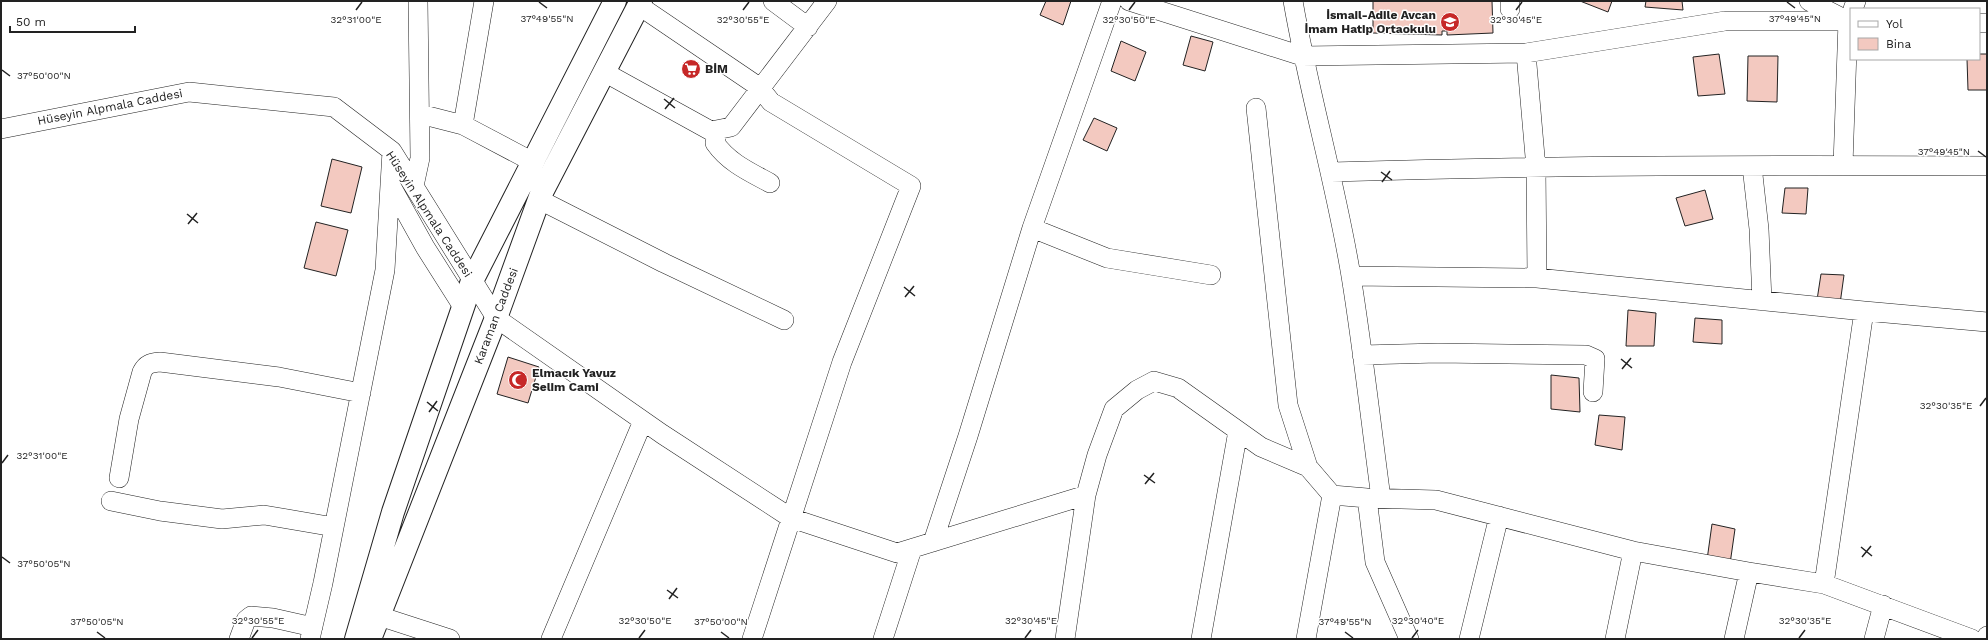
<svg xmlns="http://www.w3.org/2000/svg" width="1988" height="640" font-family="'Work Sans',sans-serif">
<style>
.building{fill:#f3c9c0;stroke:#222}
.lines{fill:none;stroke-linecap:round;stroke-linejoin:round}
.minor-casing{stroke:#222;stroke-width:20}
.major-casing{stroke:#222;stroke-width:24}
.minor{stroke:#fff;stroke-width:19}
.major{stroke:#fff;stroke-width:22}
.ticks{fill:none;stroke:#222;stroke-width:1.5}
.labels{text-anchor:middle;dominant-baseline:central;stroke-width:3;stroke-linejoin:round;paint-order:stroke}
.poi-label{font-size:12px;font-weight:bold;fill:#222;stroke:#fff;text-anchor:start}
.street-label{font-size:12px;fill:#222;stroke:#fff}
.ticks-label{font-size:10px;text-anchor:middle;fill:#222;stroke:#fff;stroke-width:3;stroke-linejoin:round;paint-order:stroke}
</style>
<rect width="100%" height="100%" fill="#fff"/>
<path class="building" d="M1046 1H1071L1063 25 1040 15Z
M1373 1H1492L1493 33 1447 35V31H1442V35L1373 33Z
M1580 1H1612L1608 12Z
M1646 1H1682L1683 10 1645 7Z
M1191 36 1213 42 1205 71 1183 65Z
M1121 41 1146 52 1135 81 1111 71Z
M1719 54 1725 94 1698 96 1693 57Z
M1979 54H1987V90H1968L1967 59H1979Z
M1748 56H1778L1777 102 1747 101Z
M1094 118 1117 128 1107 151 1083 140Z
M332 159 362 167 351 213 321 206Z
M1785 188H1808L1806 214 1782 213Z
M1705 190 1713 219 1685 226 1676 198Z
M316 222 348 230 336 276 304 268Z
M1821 274 1844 275 1840 304 1817 300Z
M1628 310 1656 313 1654 346H1626Z
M1695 318 1722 320V344L1693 342Z
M508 357 539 367 528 403 497 394Z
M1551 375 1579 378 1580 412 1551 409Z
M1599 415 1625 417 1622 450 1595 445Z
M1712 524 1735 529 1730 564 1707 560Z"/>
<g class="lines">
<defs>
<path id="minor" d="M773 1 808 27
M1129 1 1302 56 1526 53 1725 21H1851
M1293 1C1309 94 1336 184 1351 276 1363 350 1371 424 1381 498
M1809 1 1848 21 1843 165
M638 5 759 87 771 102 911 186 842 362 752 639
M1510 9V1
M1853 9 1856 1
M1979 23H1987
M1526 53 1536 168 1537 278
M604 72 711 131 731 127 827 1
M1256 108 1288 405 1308 467
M420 114 463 125 533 162
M463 125 484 1
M1 129 189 92 334 107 392 151 496 318 662 434 791 518 897 553 1086 495 1097 455 1114 409 1137 390 1154 381 1178 388 1261 447 1308 467 1332 495 1367 498 1436 500 1633 551 1749 572 1824 584 1972 639
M717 130 715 143C729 163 750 172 770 183
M1752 166 1759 229 1762 301
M1331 172C1549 165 1768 165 1987 166
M390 184 425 247 463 307
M414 186 420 158 418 1
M540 200 664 263 784 320
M1032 228 1107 258 1211 275
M1351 276 1537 278 1864 311 1987 322
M1362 355 1438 353 1586 355 1595 359 1593 392
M119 478 129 419 142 372C146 364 150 363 160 362L279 377 361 393
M1367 498 1375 562 1409 639
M111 501 160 511 222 519 264 515 334 527
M933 542 968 436 1032 228 1112 1
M1824 584 1864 311
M379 616 450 639
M239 639 246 620 251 616 273 618 313 627
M310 639 323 583 385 270 392 151
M551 639 643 421
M883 639 912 549
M1065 639 1086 495
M1201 639 1238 431
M1306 639 1332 495
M1469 639 1499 516
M1615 639 1633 551
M1734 639 1749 572
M1874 639 1883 605
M1987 639V636"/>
<path id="major" d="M356 639 393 512 472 281 615 1
M370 639 496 318 541 194 641 1"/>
</defs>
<use href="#minor" class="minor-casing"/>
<use href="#major" class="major-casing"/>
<use href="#minor" class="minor"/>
<use href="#major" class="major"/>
</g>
<path class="ticks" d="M539 2 547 8M1787 2 1795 8M356 10 362 2M743 10 749 2M1129 10 1135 2M1516 10 1522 2M2 70 10 76M664 99 675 108M665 109 674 98M1978 151 1986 157M1381 172 1392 180M1382 182 1390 171M187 214 198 223M188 224 197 213M904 287 915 296M905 297 914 286M1621 359 1632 368M1622 369 1631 358M427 402 438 411M1980 406 1986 398M429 412 437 401M2 463 8 455M1144 475 1155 483M1145 484 1154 473M1861 547 1872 556M2 557 10 563M1862 557 1871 546M667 590 678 598M669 599 677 588M97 632 105 638M721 632 729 638M1345 632 1353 638M252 638 258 630M639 638 645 630M1025 638 1031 630M1412 638 1418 630M1799 638 1805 630"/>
<defs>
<symbol id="school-disc" viewBox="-11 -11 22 22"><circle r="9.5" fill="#c62828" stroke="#fff"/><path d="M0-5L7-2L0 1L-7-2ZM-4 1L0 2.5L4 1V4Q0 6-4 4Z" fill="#fff"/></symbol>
<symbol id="supermarket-disc" viewBox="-11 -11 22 22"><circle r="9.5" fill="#c62828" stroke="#fff"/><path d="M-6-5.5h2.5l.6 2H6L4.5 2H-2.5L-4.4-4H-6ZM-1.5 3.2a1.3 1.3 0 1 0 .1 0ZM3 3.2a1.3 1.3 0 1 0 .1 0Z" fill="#fff"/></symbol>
<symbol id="mosque-disc" viewBox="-11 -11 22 22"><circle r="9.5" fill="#c62828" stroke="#fff"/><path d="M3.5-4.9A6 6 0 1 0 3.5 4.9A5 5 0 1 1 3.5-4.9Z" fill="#fff"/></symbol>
</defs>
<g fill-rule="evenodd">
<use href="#school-disc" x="1439" y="11" width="22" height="22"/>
<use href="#supermarket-disc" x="680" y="58" width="22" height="22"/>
<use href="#mosque-disc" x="507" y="369" width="22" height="22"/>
</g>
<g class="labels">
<g class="poi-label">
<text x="1436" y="15" text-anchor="end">İsmail-Adile Avcan<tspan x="1436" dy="14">İmam Hatip Ortaokulu</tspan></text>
<text x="705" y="69">BİM</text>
<text x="532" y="373">Elmacık Yavuz<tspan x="532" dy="14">Selim Cami</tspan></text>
</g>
<g class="street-label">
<text transform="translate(110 107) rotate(-11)">Hüseyin Alpmala Caddesi</text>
<text transform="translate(429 214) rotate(57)">Hüseyin Alpmala Caddesi</text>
<text transform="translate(496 316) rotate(-69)">Karaman Caddesi</text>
</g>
</g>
<g class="ticks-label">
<text x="1795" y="22">37°49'45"N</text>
<text x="547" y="22">37°49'55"N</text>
<text x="356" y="23">32°31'00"E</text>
<text x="743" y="23">32°30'55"E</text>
<text x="1129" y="23">32°30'50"E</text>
<text x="1516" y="23">32°30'45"E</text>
<text x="44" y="79">37°50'00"N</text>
<text x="1944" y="155">37°49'45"N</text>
<text x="1946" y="409">32°30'35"E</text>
<text x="42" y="459">32°31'00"E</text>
<text x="44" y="567">37°50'05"N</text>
<text x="258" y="624">32°30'55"E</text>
<text x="645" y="624">32°30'50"E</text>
<text x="1031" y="624">32°30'45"E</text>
<text x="1418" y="624">32°30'40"E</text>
<text x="1805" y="624">32°30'35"E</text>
<text x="97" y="625">37°50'05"N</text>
<text x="721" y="625">37°50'00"N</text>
<text x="1345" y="625">37°49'55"N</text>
</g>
<rect width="1988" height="640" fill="none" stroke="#222222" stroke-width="4"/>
<rect x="1850" y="8" width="130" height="52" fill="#ffffff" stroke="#a7a7a7"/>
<rect x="1858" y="21" width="20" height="6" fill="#ffffff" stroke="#a7a7a7"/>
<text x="1886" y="28" font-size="12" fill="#222222">Yol</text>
<rect x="1858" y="38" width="20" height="12" fill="#f3c9c0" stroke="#a7a7a7"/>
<text x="1886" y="48" font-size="12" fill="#222222">Bina</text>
<path d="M10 26v6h125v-6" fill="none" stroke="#222222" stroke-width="2"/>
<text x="16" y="26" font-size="12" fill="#222222" stroke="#ffffff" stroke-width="3" paint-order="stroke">50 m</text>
</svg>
